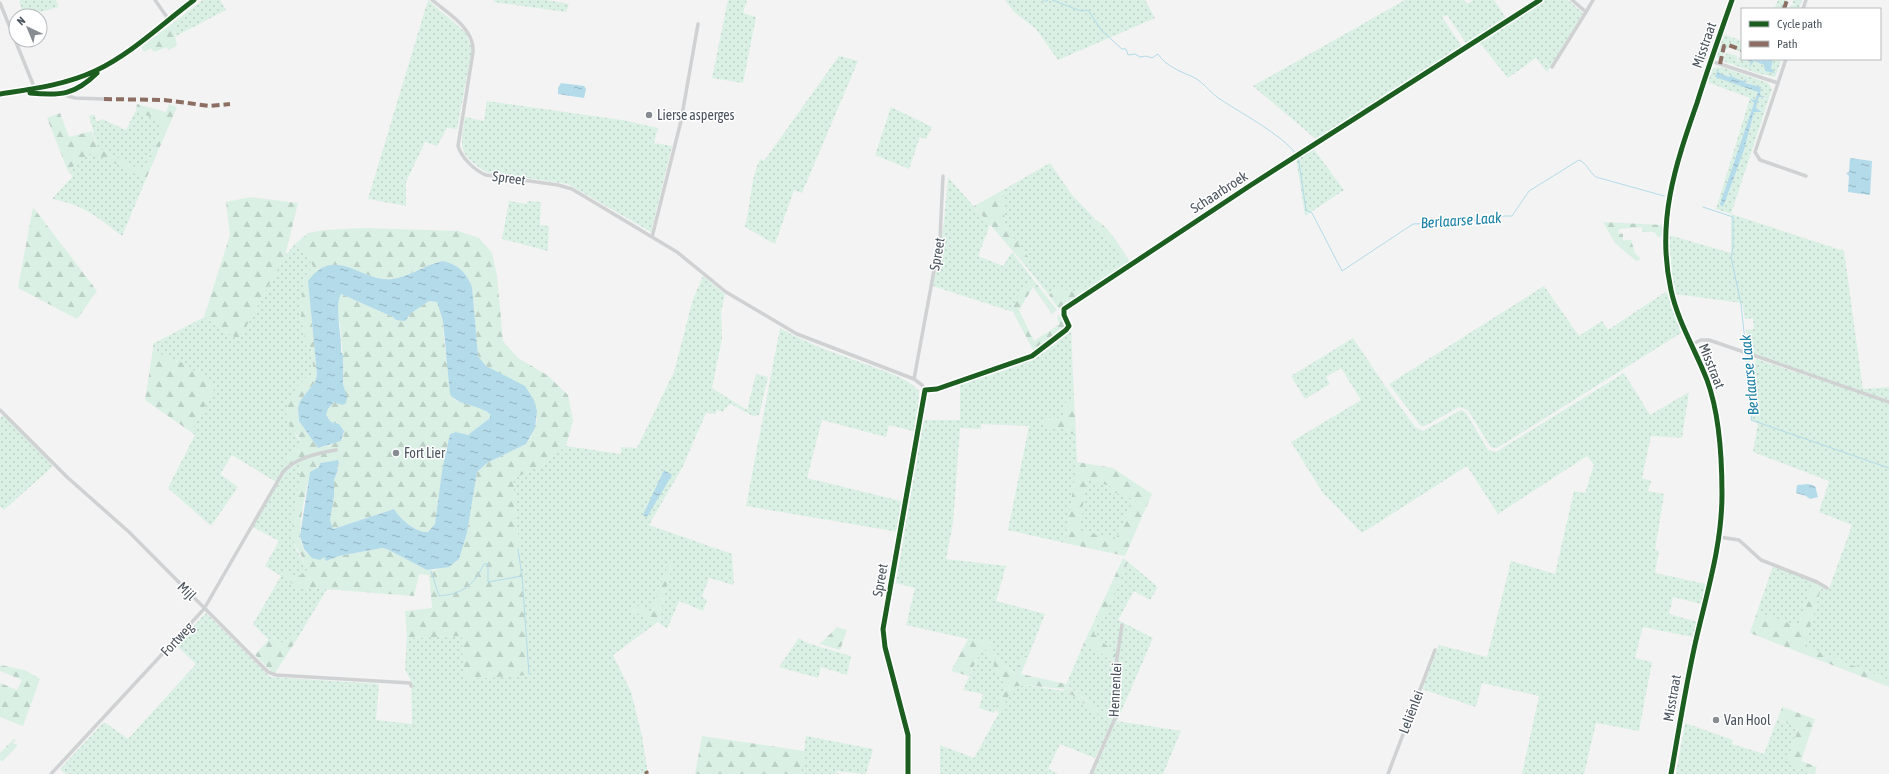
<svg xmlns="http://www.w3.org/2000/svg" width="1889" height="774" font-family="'Asap Condensed',sans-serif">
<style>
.grass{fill:url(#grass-dots);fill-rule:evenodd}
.forest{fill:url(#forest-firs);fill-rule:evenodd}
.water{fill:url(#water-ripples)}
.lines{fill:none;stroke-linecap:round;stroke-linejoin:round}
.stream{stroke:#b3dbea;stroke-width:1}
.street{stroke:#cfd1d3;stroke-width:3.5}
.secondary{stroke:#cfd2d4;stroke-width:5}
.quiet{stroke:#8d6e63;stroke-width:4;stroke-dasharray:8 4;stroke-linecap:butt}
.cycleway-casing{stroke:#fff;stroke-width:8}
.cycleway{stroke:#1b5e20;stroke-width:5}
.poi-dot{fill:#868c92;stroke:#fff;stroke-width:1.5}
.labels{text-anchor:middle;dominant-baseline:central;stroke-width:3;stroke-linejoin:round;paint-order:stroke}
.street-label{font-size:14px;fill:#4b545e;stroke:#fff}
.poi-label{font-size:14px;fill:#4b545e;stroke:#fff;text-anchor:start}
.water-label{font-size:15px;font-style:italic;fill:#197fa4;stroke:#fff}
</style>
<defs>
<pattern id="grass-dots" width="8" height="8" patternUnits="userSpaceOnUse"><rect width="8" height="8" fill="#daf0e4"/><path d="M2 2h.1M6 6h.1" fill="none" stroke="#bdd0c6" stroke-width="1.8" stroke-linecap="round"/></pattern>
<pattern id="forest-firs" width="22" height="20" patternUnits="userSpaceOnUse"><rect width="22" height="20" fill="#daf0e4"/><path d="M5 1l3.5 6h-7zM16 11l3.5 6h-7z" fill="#bdd0c6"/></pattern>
<pattern id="water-ripples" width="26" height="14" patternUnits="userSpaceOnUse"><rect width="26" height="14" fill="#b3dbea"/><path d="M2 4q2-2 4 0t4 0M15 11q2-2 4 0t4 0" fill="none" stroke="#94b4c1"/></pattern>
</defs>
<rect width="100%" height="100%" fill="#f3f3f3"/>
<path class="grass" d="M22 0H56L59 7 24 16 19 1Z
M203 0H220L226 10 176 36 173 23Z
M428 0 466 33 472 49 457 129 447 128 437 146 425 142 406 182V206L368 199Z
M494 0H546L569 4 566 12 494 2Z
M728 0H747L743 13 756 17 743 83 712 78Z
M1005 0H1145L1155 18 1058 60 1036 29 1014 12Z
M1405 0H1464L1467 4 1473 0H1494L1506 18 1466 43 1447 15 1442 17 1462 47 1317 140 1253 86Z
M1544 0H1568L1583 13 1547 72 1536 58 1508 78 1479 42Z
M1778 0H1788L1786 6 1790 8 1791 5H1797L1792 3 1794 0H1802L1799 9H1774Z
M1723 34 1742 41V52L1729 47 1725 51 1722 58 1727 53 1737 56V63L1739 57 1751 62 1749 67 1753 61 1764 65V69L1767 71 1770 70 1773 59H1782L1775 77 1757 73 1720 60 1717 57Z
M839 56 858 61 802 193 794 190 775 244 745 227C751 205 750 179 760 159L764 161Z
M1722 67 1768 83 1772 89 1731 214 1844 251 1863 389 1889 387V400L1748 354 1746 330 1754 329 1753 318 1745 319 1742 303 1675 294 1669 260V235L1731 253V214L1716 209 1750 98 1707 82 1713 68ZM1719 69V73L1729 77 1732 74V77L1743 82 1745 78V82L1760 88V95L1766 97 1765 99 1759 97 1756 108 1762 111 1754 112 1743 153 1725 202 1721 207 1724 192 1754 103 1751 99 1755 100 1758 91 1715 77Z
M487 101 622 120 658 128 654 143 672 146 651 232 568 184 486 172C458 153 460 149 465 117L484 121Z
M891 107 932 127 926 139 920 137 909 169 875 155Z
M136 110 164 124 143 171 98 148 89 116 94 114 97 122 102 119 126 130Z
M1313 148 1344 190 1305 216 1296 158Z
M94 152 146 179 122 236C98 217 82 204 52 199L73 176 68 171 87 155Z
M1050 163 1072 195 1095 219 1092 224 1107 236 1124 261 1075 293 1055 290 1049 295 1024 264 1030 259 1005 227 1003 190Z
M948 177 990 225 978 256 1003 266 1012 252 1032 278 1011 308 1013 312 933 286 944 222Z
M509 201 527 204V201L541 202 540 225 549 226 548 251 502 239Z
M295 244 306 255 313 266 304 278 302 294 301 316 306 346 311 347 314 375 306 378 291 396 295 434 302 443 287 457 299 461C303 487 292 514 294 542 294 549 302 557 304 564L309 568 302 575H294L297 587 327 589 297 639 293 636 281 643 273 636 269 640 253 624 281 576 265 566 279 541 253 527 276 482 232 455 220 474 238 487 211 526 168 488 195 435 191 432 216 385 177 360 175 363 153 349V344L204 317 239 340 285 256Z
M703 276 725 294 721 312 722 339 712 388 747 410 756 374 768 377 759 415 753 416 731 404 725 408 723 412 717 410 716 414 706 413 682 468 649 525 732 554 734 585 709 578 702 597 707 600 703 611 679 601 667 629 658 622 673 562 651 612 633 604 631 609 655 624 613 655 631 692 642 736 648 774H66L60 769 104 722 128 739 196 664 176 645 206 613 270 677 379 684 376 720 412 724 411 681 405 669 407 638 462 636 464 679 530 675 513 479 544 464 566 446 621 454V447L637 448 674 372 693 299Z
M1544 286 1579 336 1602 321 1608 330 1667 291 1681 333 1497 448H1493L1490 446 1468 410 1459 407 1425 426H1421L1389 384Z
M780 328C807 344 838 354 868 365 885 372 907 377 919 391L917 432 889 425 886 437 822 420 807 478 905 502 899 532 746 506Z
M1071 328 1074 399 1066 400 1065 418H1044L1043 426 1065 428 1071 434H1076L1077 462 1065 543 1008 530 1029 426 981 424V429L960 428 953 523 946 559 1006 566 996 601 1045 614 1028 657 1024 655 1016 674 1003 664 987 641 968 639 906 625 915 588 896 583 923 420H960V384C1000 372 1044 362 1071 328Z
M1353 338 1385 386 1416 428 1423 431 1461 410 1466 413 1488 450 1496 452 1624 373 1650 415 1689 392 1682 438 1651 436 1642 478 1651 481 1648 491 1664 494 1655 550 1659 551 1655 573 1706 584 1701 604 1673 597 1669 614 1697 622 1693 637 1643 627 1635 658 1652 662 1639 731 1596 723 1584 774H1522L1539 696 1482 683 1476 707 1422 689 1439 645 1487 657 1511 561 1555 574 1574 491 1585 493 1594 465 1587 456 1498 514 1467 466 1362 533 1323 493 1291 442 1361 400 1341 368 1326 377 1330 384 1305 399 1291 376Z
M1756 359 1889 403V680L1804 646 1822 586 1829 589 1852 525 1819 512 1829 481 1753 452 1758 423 1751 420 1752 380 1747 362 1755 364Z
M4 415 53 466 4 510 0 506V418Z
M1087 479 1113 487V492L1134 499 1116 540 1079 531Z
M1128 562 1158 587 1150 600 1134 591 1118 620 1153 638 1117 721 1181 731 1163 774H1093L1116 721 1066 685 1083 645 1089 649 1092 646 1114 663 1116 654 1093 635 1097 623 1102 621Z
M1773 566 1814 582 1798 626 1757 612Z
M799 638 807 643 851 656 847 675 821 667 818 678 779 667Z
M985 648 1006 687 994 713 979 708 983 694 963 690 982 649Z
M1024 685 1063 691 1064 689 1112 724 1095 758 1060 744 1048 769 1059 774H940V745L974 758 1013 687Z
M1782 707 1785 708 1780 721 1798 727 1787 763 1815 774H1676L1685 723 1733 740 1732 744 1764 754Z
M806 736 873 749 866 774 836 771V773L842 774H801Z"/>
<path class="forest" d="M173 23 177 46 168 50 167 47 154 52 151 48 144 52 141 47Z
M137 104 166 112 169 104 177 107 146 179 94 153 87 155 68 171 47 118 60 113 69 137 92 131 98 148 143 171 164 124 136 110Z
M1003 190 1005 227 1030 259 1024 264 974 206Z
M251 197 298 203 285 256 239 340 204 317 230 235 226 202Z
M33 207 97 291 77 319 18 288Z
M1095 219C1111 229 1120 247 1131 263L1059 309 1049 295C1058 286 1064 289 1075 293L1123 261 1107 236 1092 224Z
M1603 222 1662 225V235L1659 238 1654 232H1642V227L1619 229 1618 233 1623 234V240H1631L1635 253 1641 259 1636 261 1615 243Z
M363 228 458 231 479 238 492 253 497 276 503 341 518 358 547 375 568 395 573 421 566 446 544 464 513 479 530 675 463 679 462 636 407 638 405 611 432 608 429 575 419 574 414 596 297 587 282 576 286 569 294 575H302L309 568C303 564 304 561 301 555 299 551 295 547 294 542 288 514 303 489 299 461L283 472 287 457 302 443C298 434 290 429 287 419 283 403 299 378 314 375L311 347 306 346 301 316 302 294 304 278 313 266 306 255 295 244 308 233 324 230ZM442 261C458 264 466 272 472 287L478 356 486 366 501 375 534 400 537 420 531 437 526 444 487 463 477 472 467 533 459 559 455 563 433 571 427 570 387 549 382 548 339 556 326 560 324 557C319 557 312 557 308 554 291 544 307 489 310 472L319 467 320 463 338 460 336 467 338 470 334 480V496L330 520V526L333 529 394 509C400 519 416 533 428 532L435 524 442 472 450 434 456 432 468 435 490 418V414L477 406 454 400 444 342 443 321 437 302 429 301 410 313 409 317 396 320 393 317 341 294C337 302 336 316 340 324L343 359V384L345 390 341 405 336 401C330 405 328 408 326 414L331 422 339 424 344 431 343 438 331 445 318 448 299 421 298 408 300 401 315 382 317 375 308 281 341 265C355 271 385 283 398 278 414 273 426 264 442 261Z
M1032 278 1057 310 1052 314 1033 287 1019 310 1034 341 1060 324 1057 318 1059 315 1064 322 1065 328 1034 352 1011 308Z
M153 349 175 363 178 360 216 385 191 432 145 400Z
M1074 399 1076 434H1071L1065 428 1043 427 1044 418H1065L1066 400Z
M1077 462 1113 468 1152 494 1125 556 1065 543ZM1087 479 1113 487V492L1134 499 1116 539 1079 531Z
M1123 558 1128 562 1102 621 1097 623 1094 634 1116 654 1114 663 1092 646 1089 649 1083 645Z
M670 560 673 562 658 622 655 624 631 609 633 604 651 612Z
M1814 582 1822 586 1804 646 1889 680V687L1750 633 1757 612 1798 626Z
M837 627 847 630 840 650 820 644Z
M272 636 281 643 293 636 297 639 275 673 271 671 255 655Z
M968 639 987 641 1003 664 1015 674 1024 655 1028 657 1021 674 1066 684 1069 688 1114 719 1112 724 1064 689 1024 685 1013 687 1000 713 995 710 1006 687 985 648 982 649 969 676 951 671Z
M0 665 25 670 40 679 23 726 0 717V683L17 690 22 680 0 671Z
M1785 708 1815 719 1801 761 1817 767 1815 774 1787 763 1798 728 1780 720Z
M702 736 804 751 801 774H695Z
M14 739 16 740 13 743 18 745 2 762 0 760V753Z"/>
<path class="water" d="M1744 59H1773L1771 68 1775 73 1765 71 1764 65 1754 61 1749 68 1751 62Z
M1718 69 1719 73 1729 77 1732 74V77L1743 81 1746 78 1745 83 1761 87 1760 95 1767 98 1759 97 1756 108 1762 112H1754L1744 150 1725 202 1722 207 1720 204 1724 192 1754 103 1750 99 1755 100 1758 92 1715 77Z
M561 83 584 86 586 89 584 98 558 94V88Z
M1850 158 1872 161 1870 195 1848 192 1849 176 1846 173 1849 172Z
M442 261C458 264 466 272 472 287L478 356 486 366 525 386 534 400 537 411 535 428 526 444 487 463 477 472 467 533 459 559 449 567 427 570 387 549 382 548 339 556 326 561 324 557 320 560 312 558 304 549 300 536 310 472 319 467 320 463 338 460 339 464 337 467 338 470 334 480V496L330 520 333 529 394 509C400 519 416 533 428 532L435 524 442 471 450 434 456 432 468 435 490 418V414C478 404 458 406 450 394L443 321 437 302 429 301 411 313 405 321 396 320 393 317 341 294C334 307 342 335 341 352L343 355V384L347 397 346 403 342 405 334 402 328 409 326 415 331 422 339 424 344 431 341 441 318 448 299 421 298 408 300 401 315 382 317 375 308 281C335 244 360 282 392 279 406 278 425 265 442 261Z
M664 470 672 475 647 517 643 515Z
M1809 484 1815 486 1818 497 1810 499 1806 496 1796 493 1797 485Z"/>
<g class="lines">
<path class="stream" d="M1043 0 1045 2 1048 0
M1052 0 1081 11 1088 10 1102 31 1122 49H1126L1128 55 1135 54 1140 57 1146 56 1152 58 1158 54C1165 66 1182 72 1193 77 1202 81 1209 91 1217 97 1237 111 1283 135 1296 154
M1297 157 1299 162 1306 210 1312 213 1342 271 1413 224 1464 222 1505 216H1512L1529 191 1579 160C1587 163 1589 172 1596 177L1664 196
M1703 207 1733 217V248L1731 257 1741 304 1746 351
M1747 354 1752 385V412L1751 420 1889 468
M518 549 522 576 529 674
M431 571 439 596C463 594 474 585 484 564H488V582L522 576"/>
<path class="street" d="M155 0 169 20
M432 0C448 13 475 29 473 52L458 146C461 157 475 171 486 175L558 185 572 189 677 252 726 292 797 334 914 379 922 385 925 390 883 629 885 647 908 735V774
M1572 0 1586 12 1593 0
M0 3 35 89
M1803 9 1806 0
M1786 59 1755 152 1760 160 1806 176
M1711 61 1778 83
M1552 67 1586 12
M21 92C50 95 81 98 100 69
M60 94 75 98 104 99
M652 237 681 121 698 24
M1690 345 1701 340H1709L1889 402
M914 379 940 238 943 176
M925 390 937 389 1032 356 1066 330 1069 326 1064 315V309L1251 185 1540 0
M0 410 67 477 129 532 268 672 276 675 410 683 411 686
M1719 537 1739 540 1761 560 1817 582 1827 588
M51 774 204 609 283 472C295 458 318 453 336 450
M1091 774 1116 716 1115 671 1122 625
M1388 774 1435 650"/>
<path class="secondary" d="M0 94C32 89 65 85 95 71 131 54 162 24 194 0
M1671 774C1679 729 1686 684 1696 640 1707 592 1722 545 1722 494 1722 457 1720 415 1707 380 1695 349 1678 322 1671 290 1656 222 1675 166 1697 103 1708 68 1720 34 1732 0"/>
<path class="quiet" d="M1784 9 1787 0
M1720 64 1724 46 1728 45 1742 50
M104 99 164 100 210 106 230 104
M646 771 647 774"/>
<defs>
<path id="cycleway" d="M30 93C60 96 75 95 97 73
M0 94C32 89 65 85 95 71 131 54 162 24 194 0
M908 774V735L885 647 883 629 925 390 937 389 1032 356 1066 330 1069 326 1064 315V309L1251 185 1540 0
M1671 774C1679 729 1686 684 1696 640 1707 592 1722 545 1722 494 1722 457 1720 415 1707 380 1695 349 1678 322 1671 290 1656 222 1675 166 1697 103 1708 68 1720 34 1732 0"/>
</defs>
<use href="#cycleway" class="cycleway-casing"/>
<use href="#cycleway" class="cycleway"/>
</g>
<g class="poi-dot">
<circle cx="649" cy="115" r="4"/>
<circle cx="396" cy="453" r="4"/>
<circle cx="1716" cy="720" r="4"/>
</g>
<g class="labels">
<g class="street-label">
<text transform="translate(1704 45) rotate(-71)">Misstraat</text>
<text transform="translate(509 178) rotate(8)">Spreet</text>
<text transform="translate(1219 192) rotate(-33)">Schaarbroek</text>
<text transform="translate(937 254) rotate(-80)">Spreet</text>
<text transform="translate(1712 366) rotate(68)">Misstraat</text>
<text transform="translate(880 580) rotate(-80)">Spreet</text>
<text transform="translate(187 591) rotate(45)">Mijl</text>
<text transform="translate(177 639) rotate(-47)">Fortweg</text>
<text transform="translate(1115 690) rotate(-87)">Hennenlei</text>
<text transform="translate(1672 698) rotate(-80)">Misstraat</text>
<text transform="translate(1411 712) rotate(-69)">Leliënlei</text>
</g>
<g class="poi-label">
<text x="657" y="115">Lierse asperges</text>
<text x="404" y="453">Fort Lier</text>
<text x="1724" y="720">Van Hool</text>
</g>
<g class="water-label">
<text transform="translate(1461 220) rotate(-4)">Berlaarse Laak</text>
<text transform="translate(1749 375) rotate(-96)">Berlaarse Laak</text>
</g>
</g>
<rect x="1741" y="8" width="140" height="52" fill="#ffffff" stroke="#b7bbbf"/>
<rect x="1749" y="21" width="20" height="6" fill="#1b5e20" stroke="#b7bbbf"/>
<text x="1777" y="28" font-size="12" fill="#4b545e">Cycle path</text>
<rect x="1749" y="41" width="20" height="6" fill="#8d6e63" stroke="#b7bbbf"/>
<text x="1777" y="48" font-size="12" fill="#4b545e">Path</text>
<g transform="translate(28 28) rotate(316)"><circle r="19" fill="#ffffff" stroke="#b7bbbf"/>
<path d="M0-3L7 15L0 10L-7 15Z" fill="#868c92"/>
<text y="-6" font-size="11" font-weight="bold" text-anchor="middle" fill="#4b545e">N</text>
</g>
</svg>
